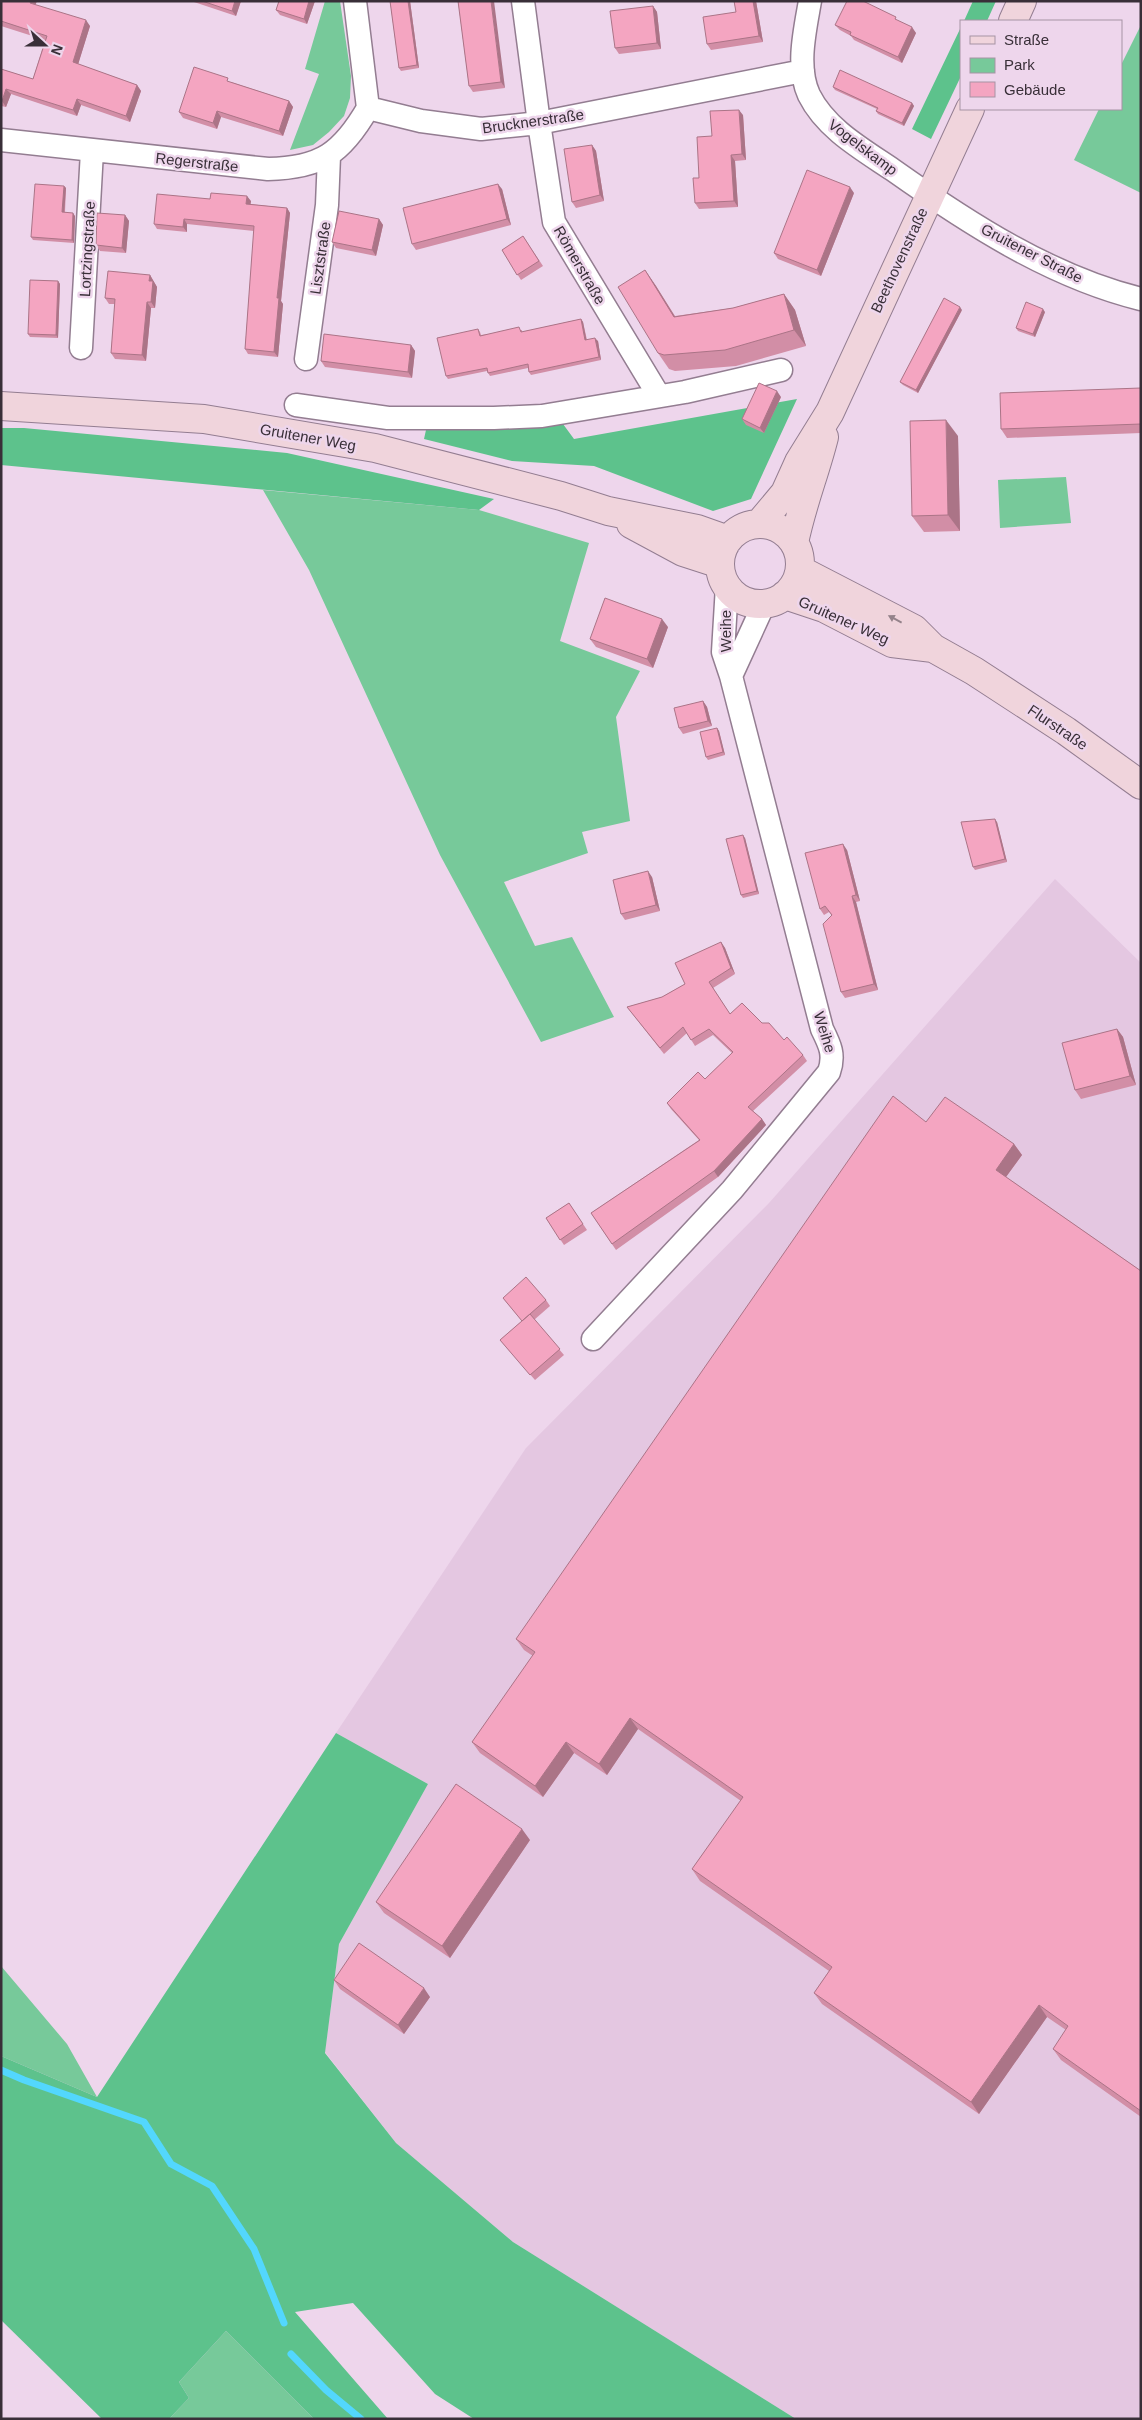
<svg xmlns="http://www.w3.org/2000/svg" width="1142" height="2420" font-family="Helvetica,sans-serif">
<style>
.built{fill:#e4c7e1}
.green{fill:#77c99a}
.forest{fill:#5dc28c}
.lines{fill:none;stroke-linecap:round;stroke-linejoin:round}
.stream{stroke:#53d7fd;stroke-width:7}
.street-casing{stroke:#937d91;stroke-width:25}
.secondary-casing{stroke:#937d91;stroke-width:30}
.street{stroke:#fff;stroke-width:22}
.secondary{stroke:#f0d4dc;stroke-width:28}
.wall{fill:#d28ea6}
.shaded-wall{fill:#ab7487}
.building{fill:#f4a5c1;stroke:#ab7487}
.oneway{fill:#94828a}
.labels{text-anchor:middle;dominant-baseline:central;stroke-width:5;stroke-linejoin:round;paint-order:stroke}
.street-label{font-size:15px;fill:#392f38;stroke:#eed6ec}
</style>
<rect width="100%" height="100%" fill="#eed6ec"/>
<path class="built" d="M1055 879 1141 963V2419H796L513 2242 396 2143 325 2052 339 1944 428 1784 336 1733 526 1448 769 1203Z"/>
<path class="green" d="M325 1H340L351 76 350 98 344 116 329 132 313 145 290 150 319 74 305 69Z
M1141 25V193L1074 160 1099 109H1121V65Z
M1066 477 1071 523 1000 528 998 480Z
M263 490 479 510 589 543 560 641 640 671 616 717 630 821 582 832 588 853 504 882 535 946 572 937 614 1017 541 1042 440 855 309 570Z
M1 1966 67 2044 97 2097 1 2056Z
M226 2331 314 2419H169L189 2398 179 2382Z"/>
<path class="forest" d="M973 1H996L987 21H964Z
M961 27V76L931 139 912 129Z
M797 399 751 499 713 511 594 466 512 461 424 439 426 430 563 424 574 439Z
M1 428H24L287 453 494 499 479 510 1 465Z
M336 1733 428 1784 339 1944 325 2053 396 2143 513 2242 796 2419H474L435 2394 353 2303 295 2312 388 2419H314L226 2331 179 2382 189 2398 169 2419H102L1 2320V2056L97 2097Z"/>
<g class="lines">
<path class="stream" d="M1 2070 24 2080 144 2122 171 2164 212 2186 254 2249 284 2323
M291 2354 326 2390 361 2419"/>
<defs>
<path id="street" d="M355 1 368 108
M523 1 539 123 554 222 659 396
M810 1C805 30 796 67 809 95 826 129 862 149 893 170 968 223 1051 277 1141 299
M368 108 421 121 481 129 539 123 803 71
M1 140 268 169C321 168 342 153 368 108
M81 348 92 151
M306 359 327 205 329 156
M296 405 388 418H494L542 416 685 392 781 370
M731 676 764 604
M593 1339 732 1190 829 1072C835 1055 830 1045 822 1029L731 676 723 652 727 586"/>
<path id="secondary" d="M1013 21 1022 1
M1 406 204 419 375 448 561 496 608 511 697 529 728 540
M631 524 683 552 720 564
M759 524 785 493 799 462 830 412 970 109
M720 564a40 40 0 1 1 80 0a40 40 0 1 1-80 0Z
M794 543C801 507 815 473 824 437
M800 570 914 629 933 648 974 671 1066 731 1141 785
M785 595 824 608 892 643 933 648"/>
</defs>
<use href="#street" class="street-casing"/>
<use href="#secondary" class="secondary-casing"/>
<use href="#street" class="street"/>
<use href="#secondary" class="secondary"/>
</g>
<path class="wall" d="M1 1 36 5 90 26 78 64 137 85 141 91 130 122 81 105 77 116 11 94 6 107 1 106V69L33 79 45 40 1 26Z
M191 1H241L236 16Z
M279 1H315L307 24 280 15 276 10Z
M390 1H410L419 68 401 71 399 68Z
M458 1 505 88 473 92 469 86Z
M734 1H756L763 42 711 50 707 44 736 12Z
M653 6 657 12 661 49 619 54 615 48Z
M899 21 916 33 902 63 854 40 851 36 840 30 835 25Z
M231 82 289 101 293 107 283 136 221 117 217 129 183 118 179 112Z
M833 87 912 103 914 106 904 126 878 114 876 111 877 109 835 90Z
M743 115 746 160 735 161 738 207 699 209 695 203 699 178 712 136Z
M592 145 596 151 604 201 576 208 572 202Z
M64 186 66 188 65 212 75 216 74 243 33 240 31 237Z
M502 189 511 225 416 250 412 244Z
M854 193 821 276 778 259 774 253Z
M210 199 251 201 250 204 287 208 290 213 281 301 283 304 278 357 248 354 245 349 254 231 187 224V232L157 229 154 224Z
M125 215 129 221 126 253 100 251 96 245Z
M379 219 383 225 376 256 336 248 332 242Z
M523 236 543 266 521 280 502 250Z
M645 270 656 286 675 316 733 308 784 294 795 310 806 346 736 366 675 371 669 369 658 353Z
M150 275 157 287 155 308H151L146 361 115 359 111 353 115 304H109L105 298Z
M58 281 60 284 58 338 30 337 28 334Z
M962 310 918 393 903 385 900 382Z
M1045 312 1035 337 1018 331 1016 328Z
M581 319 583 322 587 340 598 341 601 360 531 375 529 372 528 368 490 376 487 371 448 379 446 376 478 329 480 332 481 335 522 330V332Z
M411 345 415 351 412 378 325 367 321 361Z
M1141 388V433L1007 438 1001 429Z
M781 397 764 433 746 425 742 419Z
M958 436 960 531 924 532 912 516Z
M668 627 653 668 596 647 590 639Z
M703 701 707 707 712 726 683 734 679 728Z
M717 728 719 731 725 755 708 760 706 757Z
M997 822 1007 862 975 870 973 867Z
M745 838 759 894 743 898 741 895Z
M847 850 860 901 856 902 878 990 845 998 841 992 832 916 829 912 824 915 820 909Z
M652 877 660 911 625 920 621 914Z
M721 942 725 948 735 974 713 988 730 1014 762 1023 803 1055 807 1061 753 1111 762 1119 766 1125 718 1177 616 1250 591 1213 699 1140 671 1109 667 1103 705 1079 732 1053 713 1035 695 1046 687 1033 664 1054 627 1007 662 997 685 984Z
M1117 1029 1123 1037 1136 1085 1081 1099 1075 1090Z
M926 1122 1014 1144 1022 1155 1006 1177 1141 1271V2117L1061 2060 1053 2049 1066 2030 1047 2017 979 2114 822 2004 814 1993 829 1971 700 1881 692 1869 741 1801 638 1729 607 1775 574 1753 543 1797 480 1753 472 1742 533 1656 524 1650 516 1639Z
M569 1203 587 1230 564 1245 546 1218Z
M503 1298 546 1300 550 1306 534 1320 564 1355 535 1380 500 1340 522 1321Z
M530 1840 450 1958 384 1913 376 1902Z
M334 1980 430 1997 404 2034 340 1989Z"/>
<path class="shaded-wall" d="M31 1H37L34 9 30 3Z
M235 1H241L236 16 232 11Z
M309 1H315L307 24 304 19Z
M408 1H410L419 68 417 65Z
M491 1H494L505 88 501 82Z
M753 1H756L763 42 759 36Z
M653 6 657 12 661 49 657 43Z
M86 20 90 26 77 68 73 62Z
M912 27 916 33 902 63 898 57Z
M137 85 141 91 130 122 126 116Z
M6 89 11 94 6 107 2 101Z
M77 99 81 105 77 116 73 110Z
M289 101 293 107 283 136 279 131Z
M912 103 914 106 904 126 902 123Z
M739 110 743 115 746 160 742 154Z
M217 111 221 117 217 129 213 123Z
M592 145 596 151 604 201 600 195Z
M731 155 735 161 738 207 734 201Z
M498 184 502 189 511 225 507 219Z
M64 186 66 188 64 215 62 212Z
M850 187 854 193 821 276 817 270Z
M247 196 251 201 250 209 246 204Z
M287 208 290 213 281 301 283 304 278 357 274 352 277 298Z
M73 213 75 216 74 243 72 240Z
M125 215 129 221 126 253 122 248Z
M184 219 187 224V232L183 227Z
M379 219 383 225 376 256 372 250Z
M645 270 656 286 685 333 674 317Z
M150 275 157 287 155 308 151 302 149 281Z
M58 281 60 284 58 338 56 335Z
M784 294 795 310 806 346 794 330Z
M147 302 151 308 146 361 142 355Z
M960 307 962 310 918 393 916 390Z
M1043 309 1045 312 1035 337 1033 334Z
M581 319 583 322 587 343 585 340Z
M595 338 598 341 601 360 599 357Z
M411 345 415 351 412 378 408 372Z
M777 391 781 397 764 433 760 428Z
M946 420 958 436 960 531 948 515Z
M662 619 668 627 653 668 647 659Z
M703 701 707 707 712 726 708 721Z
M717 728 719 731 725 755 723 752Z
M995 819 997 822 1007 862 1005 859Z
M743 835 745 838 759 894 757 891Z
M843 844 847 850 860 901 856 895Z
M648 871 652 877 660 911 656 905Z
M852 896 856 902 878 990 874 984Z
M721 942 725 948 735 974 731 968Z
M1117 1029 1123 1037 1136 1085 1130 1076Z
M762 1119 766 1125 718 1177 714 1171Z
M1014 1144 1022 1155 1003 1181 996 1170Z
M630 1718 638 1729 607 1775 599 1764Z
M566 1742 574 1753 543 1797 535 1786Z
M522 1829 530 1840 450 1958 442 1946Z
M424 1988 430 1997 404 2034 398 2025Z
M1039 2005 1047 2017 979 2114 971 2102Z"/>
<path class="building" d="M1 1H31L30 3 86 20 73 62 137 85 126 116 77 99 73 110 6 89 2 101H1V69L33 79 47 36 1 21Z
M202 1H235L232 11Z
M279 1H309L304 19 276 10Z
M390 1H408L417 65 399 68Z
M458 1H491L501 82 469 86Z
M734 1H753L759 36 707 44 703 17 736 12Z
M847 1H863L896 17 895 19 912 27 898 57 850 35 851 32 835 25Z
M653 6 657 43 615 48 610 11Z
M194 67 228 78 227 81 289 101 279 131 217 111 213 123 179 112Z
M840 70 912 103 902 123 876 111 878 108 833 87Z
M739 110 742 154 731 155 734 201 695 203 693 178H699L697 137 712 136 710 111Z
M592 145 600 195 572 202 564 149Z
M807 170 850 187 817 270 774 253Z
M35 184 64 186 62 212 73 213 72 240 31 237Z
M498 184 507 219 412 244 403 208Z
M211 193 247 196 246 204 287 208 277 298H279L274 352 245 349 254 226 184 219 183 227 154 224 157 194 210 199Z
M339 211 379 219 372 250 332 242Z
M97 213 125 215 122 248 96 245Z
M523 236 539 261 517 275 502 250Z
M645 270 674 317 733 308 784 294 794 330 725 350 664 355 658 353 618 287Z
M108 271 150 275 149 281H153L151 302H147L142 355 111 353 115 299 105 298Z
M30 280 58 281 56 335 28 334Z
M944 298 960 307 916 390 900 382Z
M1026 302 1043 309 1033 334 1016 328Z
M581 319 585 340 595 338 599 357 529 372 528 364 488 373 487 368 446 376 437 338 478 329 480 336 519 327 521 332Z
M324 334 411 345 408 372 321 361Z
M759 383 777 391 760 428 742 419Z
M1141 388V424L1001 429 1000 393Z
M946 420 948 515 912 516 910 421Z
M605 598 662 619 647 659 590 639Z
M703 701 708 721 679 728 674 708Z
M717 728 723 752 706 757 700 732Z
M995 819 1005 859 973 867 961 822Z
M743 835 757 891 741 895 726 839Z
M843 844 856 895 852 896 874 984 841 992 823 924 832 915 825 906 820 909 805 853Z
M648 871 656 905 621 914 613 880Z
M721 942 731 968 709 982 730 1014 742 1003 762 1023H769L784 1040 787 1037 803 1055 748 1107 762 1119 714 1171 612 1244 591 1213 700 1140 667 1103 698 1072 705 1079 733 1052 709 1029 691 1040 683 1027 660 1048 627 1007 662 997 685 984 675 963Z
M1117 1029 1130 1076 1075 1090 1062 1043Z
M893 1096 926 1122 945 1097 1014 1144 996 1170 1141 1271V2111L1053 2049 1068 2026 1039 2005 971 2102 814 1993 832 1967 692 1869 743 1797 630 1718 599 1764 566 1742 535 1786 472 1742 535 1652 516 1639Z
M569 1203 583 1224 560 1240 546 1218Z
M526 1277 546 1300 522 1321 503 1298Z
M530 1314 560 1349 530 1375 500 1340Z
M456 1784 522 1829 442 1946 376 1902Z
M359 1943 424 1988 398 2025 334 1980Z"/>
<defs><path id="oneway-solid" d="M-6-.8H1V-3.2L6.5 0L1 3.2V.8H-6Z" transform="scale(1.25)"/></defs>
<use class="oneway" href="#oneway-solid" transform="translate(895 619) rotate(-152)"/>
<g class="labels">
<g class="street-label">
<text transform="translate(533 121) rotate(-8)">Brucknerstraße</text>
<text transform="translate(863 147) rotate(37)">Vogelskamp</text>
<text transform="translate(197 162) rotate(6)">Regerstraße</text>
<text transform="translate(87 249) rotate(-87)">Lortzingstraße</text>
<text transform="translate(1032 253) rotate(27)">Gruitener Straße</text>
<text transform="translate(320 258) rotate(-82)">Lisztstraße</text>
<text transform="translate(899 260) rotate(-65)">Beethovenstraße</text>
<text transform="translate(580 265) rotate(60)">Römerstraße</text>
<text transform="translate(308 437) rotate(10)">Gruitener Weg</text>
<text transform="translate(844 620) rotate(24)">Gruitener Weg</text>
<text transform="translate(725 631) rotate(-90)">Weihe</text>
<text transform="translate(1058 727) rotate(34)">Flurstraße</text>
<text transform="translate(825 1032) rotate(73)">Weihe</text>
</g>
</g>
<rect width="1142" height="2420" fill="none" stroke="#392f38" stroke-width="5"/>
<rect x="960" y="20" width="162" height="90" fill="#eed6ec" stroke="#a693a4"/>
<rect x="970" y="36" width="25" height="8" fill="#f0d4dc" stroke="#a693a4"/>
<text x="1004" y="45" font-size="15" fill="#392f38">Straße</text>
<rect x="970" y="58" width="25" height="15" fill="#77c99a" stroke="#a693a4"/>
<text x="1004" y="70" font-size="15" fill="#392f38">Park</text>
<rect x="970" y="82" width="25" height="15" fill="#f4a5c1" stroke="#a693a4"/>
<text x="1004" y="95" font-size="15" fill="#392f38">Gebäude</text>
<g transform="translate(45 45) rotate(111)" stroke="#eed6ec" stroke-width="4" paint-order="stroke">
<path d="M0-4L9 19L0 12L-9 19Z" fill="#392f38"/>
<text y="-8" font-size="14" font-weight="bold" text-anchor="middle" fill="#392f38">N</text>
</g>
</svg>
